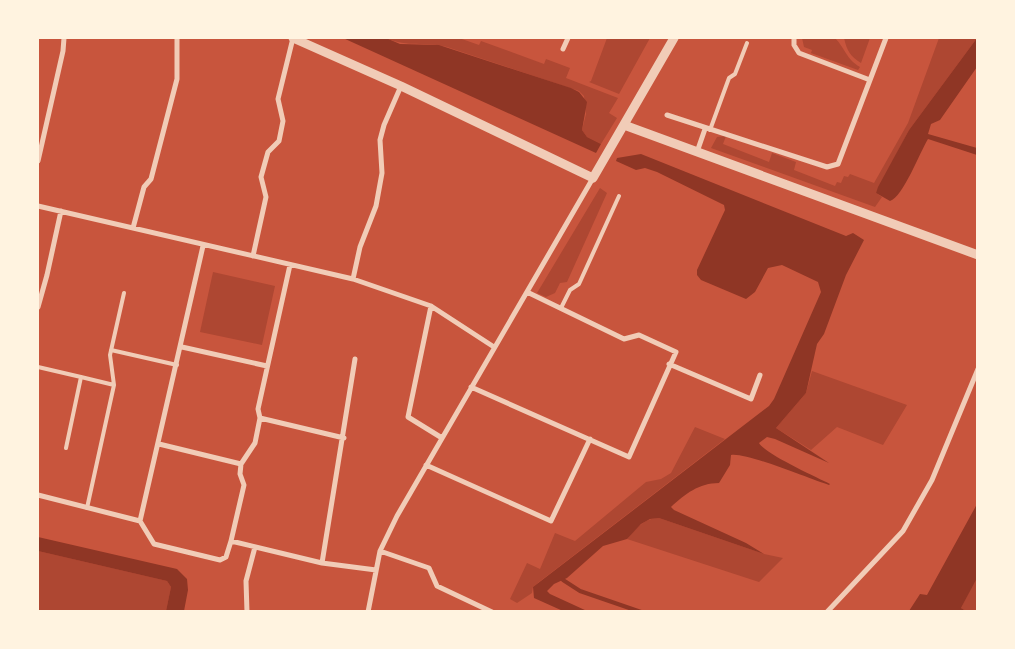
<svg xmlns="http://www.w3.org/2000/svg" width="1015" height="649" font-family="Poppins,sans-serif">
<style>
.green{fill:#ae4732}
.water{fill:#8f3625}
.lines{fill:none;stroke-linecap:round;stroke-linejoin:round}
.stream{stroke:#8f3625;stroke-width:4}
.service{stroke:#f1ccb7;stroke-width:4}
.minor{stroke:#f1ccb7;stroke-width:5}
.tertiary{stroke:#f1ccb7;stroke-width:9}
</style>
<rect width="100%" height="100%" fill="#c8553d"/>
<path class="green" d="M386 38H459L479 45 481 41 544 64 546 59 570 68 566 78 618 98 609 113 617 118 601 144 587 137 582 130 586 114 584 96 579 91 447 47C425 41 408 48 386 38Z
M607 38H650L619 94 589 82 591 81Z
M802 38H835C845 48 846 59 860 67L858 70 811 53 812 50 804 47Z
M844 38H870L861 63C850 56 847 51 844 38Z
M939 38H977L909 130 876 193 882 197 875 207 711 148 717 137 726 136 723 144 769 162 772 153 796 162 794 170 835 186 837 182 841 183 844 176 848 177 850 174 874 183 908 123Z
M600 188 607 193 567 282 560 283 555 293 546 297 537 293Z
M213 272 275 286 262 345 200 332Z
M812 371 907 405 883 445 837 427 811 450 776 428 806 393Z
M695 427 725 439 539 582 533 587 532 593 517 603 510 599 527 563 540 569 555 533 575 541 646 482 661 479 671 473Z
M659 518 764 554 783 558 759 582 627 539C636 529 644 518 659 518Z
M38 551 167 581 171 587 166 611 38 612Z
M976 578 977 611H966L961 608Z"/>
<path class="water" d="M343 38H386L400 44 439 45 571 88 579 92 587 102 582 130 587 137 601 144 596 153Z
M977 38V67L940 120 931 124 928 134 977 148V155L928 139C920 152 903 197 890 201L876 193 878 187 909 130Z
M641 154 846 236 853 233 864 240 846 275 824 334 817 344 806 393 776 428 829 463 775 439 767 437 759 443C765 454 816 477 830 484L829 485C810 479 746 452 731 455L730 465 719 483C699 483 685 494 671 507L674 510 746 543 764 554 659 518 650 519 641 524 627 539 603 546 567 578 554 584 547 591 550 594 587 611H563L534 598 533 587 769 406 774 399 821 292 818 282 782 265 768 268 755 292 746 299 701 280 697 275V270L725 210 724 205 657 172 645 168 636 170 616 161 617 158Z
M977 504V578L961 608 966 611H909L920 594 927 595Z
M38 537 177 569 187 579 188 590 184 611H166L171 587 167 581 38 551Z"/>
<g class="lines">
<path class="stream" d="M563 580 580 591 641 612"/>
<path class="service" d="M710 130 729 78 735 74 747 43
M561 308 570 290 579 284 619 196
M111 350 177 365
M38 367 81 377 66 448
M81 377 114 385
M87 508 114 385 110 355 124 293"/>
<path class="minor" d="M794 38V45L799 53 870 80
M563 49 568 38
M667 115 827 167 838 164 886 38
M697 152 705 129
M38 161 63 51 64 38
M38 206 353 279 431 306 494 347
M133 228 144 187 151 179 177 79V38
M253 256 266 197 261 177 268 152 279 141 283 121 278 99 293 38
M353 279 360 247 376 206 382 173 380 140 384 125 401 86
M431 306 408 417 442 438
M38 307 47 275 61 211
M182 347 267 366
M669 364 751 399 760 375
M471 387 629 457 676 352 639 335 624 339 527 292
M260 418 344 438
M159 444 241 464
M426 465 551 521 590 439
M38 495 140 521 154 544 220 560 226 557 231 541 322 563 376 570
M140 521 203 246
M231 541 244 485 240 474 241 464 255 443 260 418 258 409 290 265
M380 551 429 568 437 586 492 612
M322 563 355 359
M247 612 246 581 255 547
M368 612 380 551 397 516 593 178
M827 612 903 531 932 480 978 369"/>
<path class="tertiary" d="M293 38 401 86 593 178 674 38
M624 125 978 255"/>
</g>
<rect width="1015" height="649" fill="none" stroke="#fff3e0" stroke-width="78"/>
</svg>
